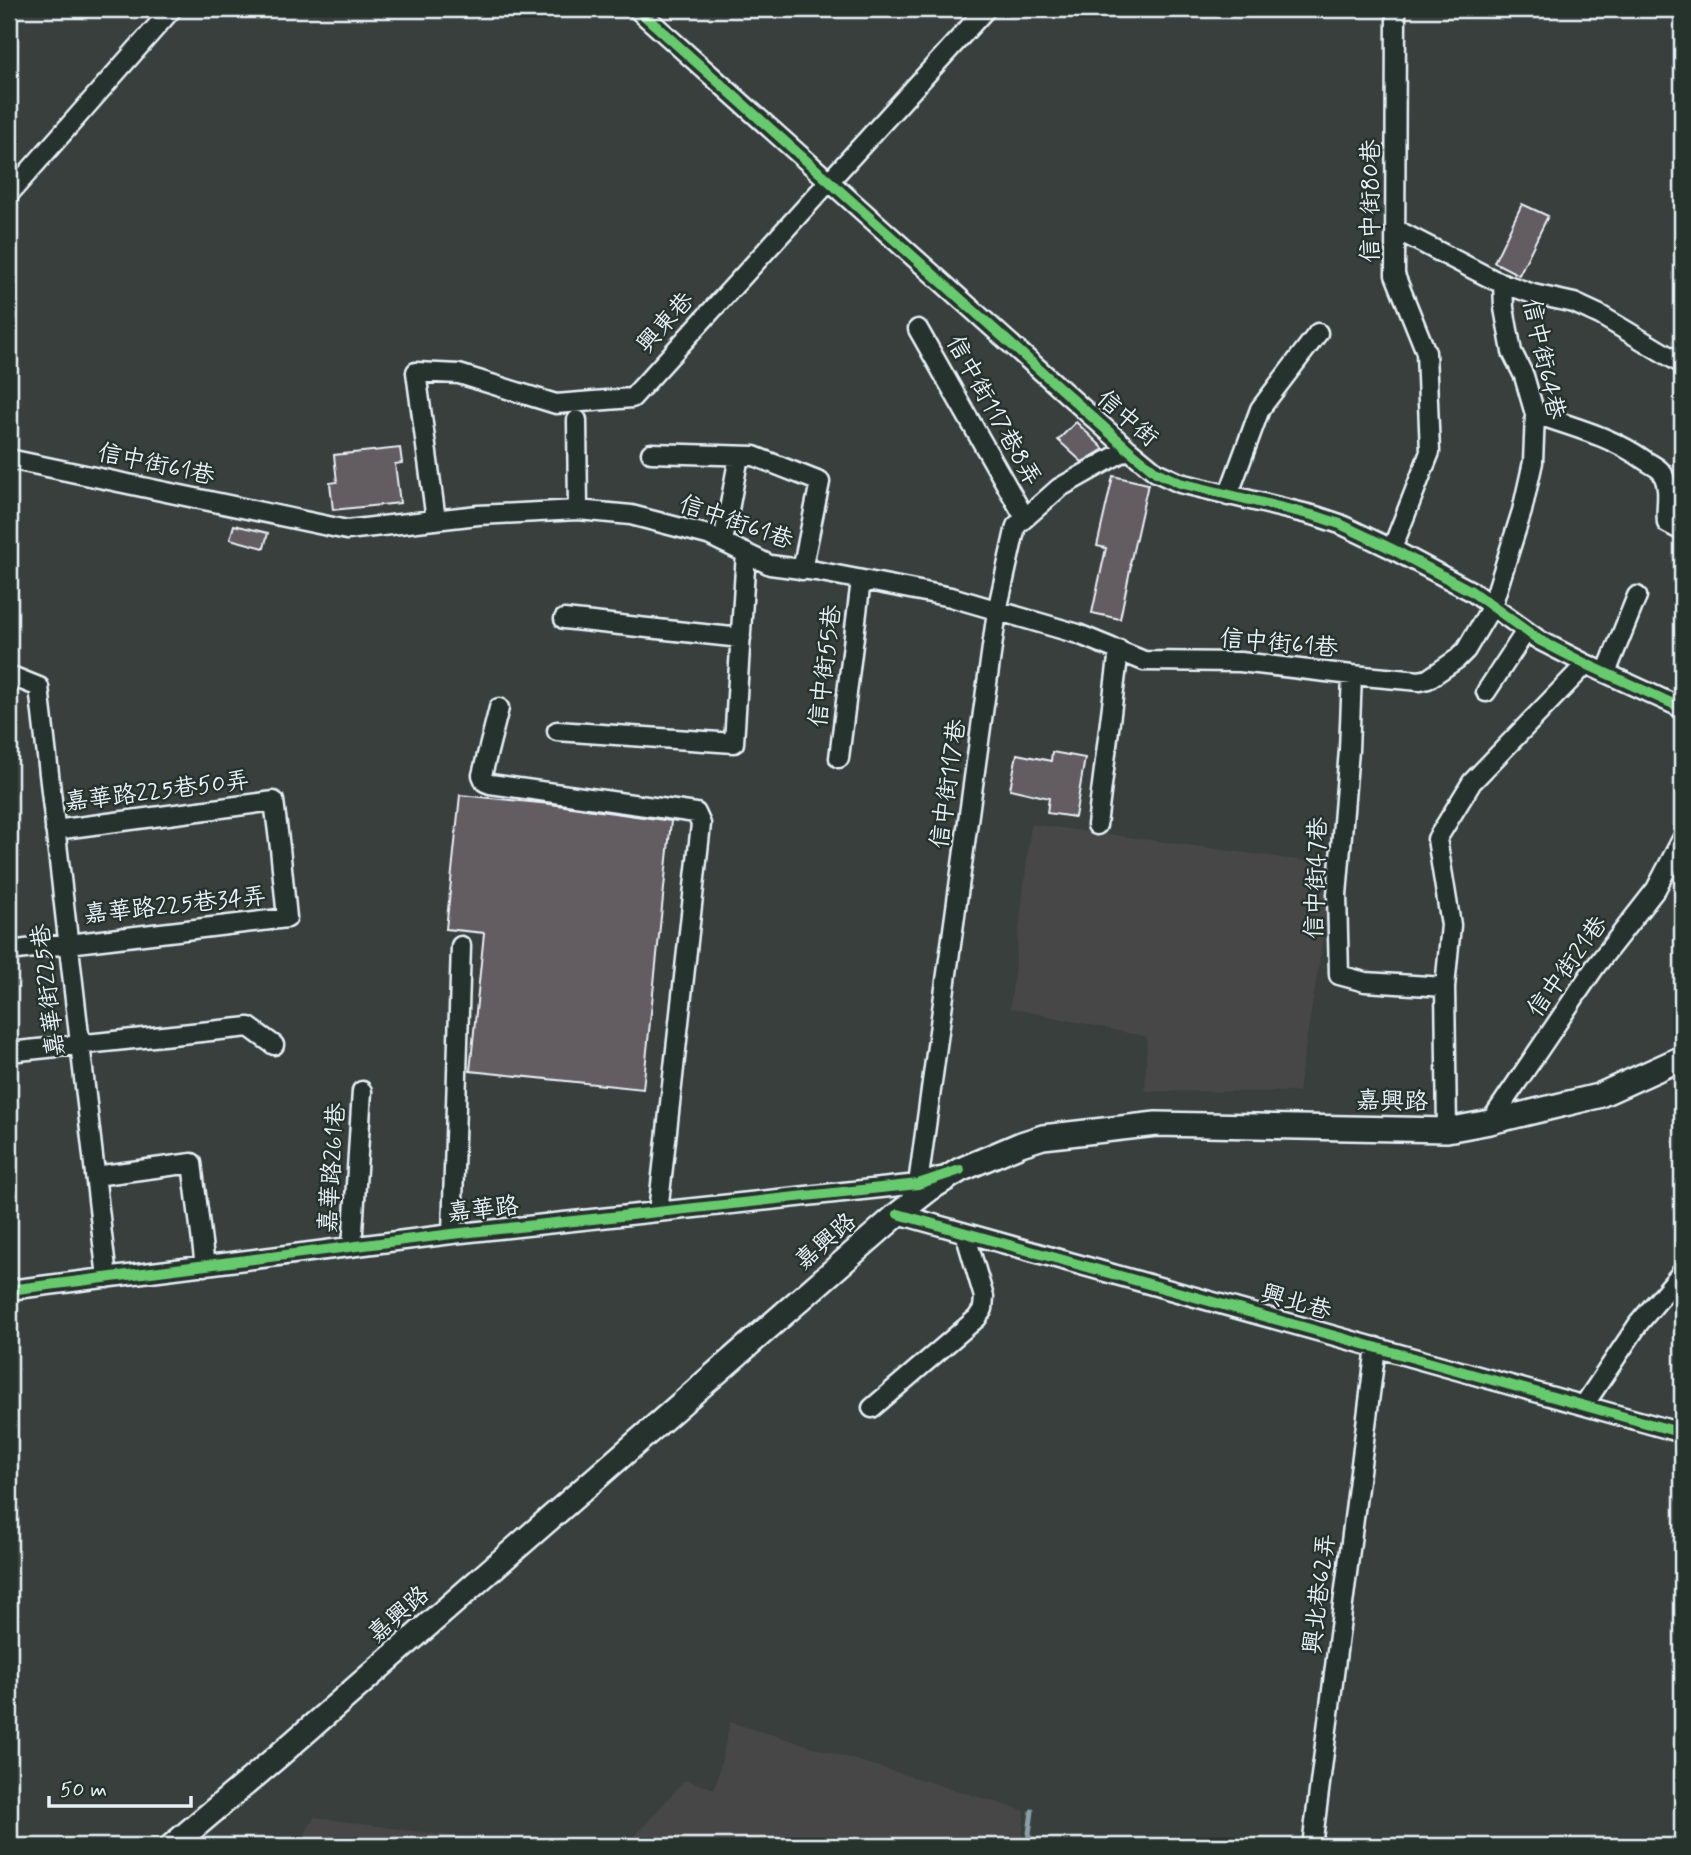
<svg xmlns="http://www.w3.org/2000/svg" width="1691" height="1855" font-family="Mynerve,'LXGW WenKai TC',sans-serif">
<style>
.built{fill:#464747}
.lines{fill:none;stroke-linecap:round;stroke-linejoin:round}
.stream{stroke:#8b9fa8;stroke-width:5}
.building{fill:#645b60;stroke:#e8f1f8;stroke-width:2}
.minor-casing{stroke:#e8f1f8;stroke-width:23}
.major-casing{stroke:#e8f1f8;stroke-width:28}
.minor{stroke:#26332d;stroke-width:18}
.major{stroke:#26332d;stroke-width:23}
.cycleway-casing{stroke:#26332d;stroke-width:15}
.cycleway{stroke:#67ca6e;stroke-width:10}
.labels{text-anchor:middle;dominant-baseline:central;stroke-width:5;stroke-linejoin:round;paint-order:stroke}
.street-label{font-size:24px;fill:#e8f1f8;stroke:#26332d}
</style>
<rect width="100%" height="100%" fill="#393f3c"/>
<filter id="ink" filterUnits="userSpaceOnUse"><feTurbulence type="fractalNoise" baseFrequency=".0143" numOctaves="2"/><feDisplacementMap in="SourceGraphic" scale="14" xChannelSelector="R" yChannelSelector="G"/><feConvolveMatrix kernelMatrix="1 2 1 2 8 2 1 2 1" color-interpolation-filters="sRGB"/></filter>
<g filter="url(#ink)">
<path class="built" d="M1031 824 1335 865 1298 1092 1145 1091 1147 1037 1010 1008Z
M730 1722 1025 1811 1022 1838 1010 1846H626L685 1780 715 1789Z
M314 1817 520 1846H298Z"/>
<g class="lines">
<path class="stream" d="M1022 1846 1028 1841 1032 1811"/>
</g>
<path class="building" d="M1522 204 1548 216 1519 275 1494 262Z
M1076 422 1104 449 1082 462 1058 440Z
M400 448 402 463 395 464 400 503 333 510 330 483 337 482 334 455Z
M1113 476 1148 484 1130 564 1131 565 1120 619 1092 613 1106 548 1097 546Z
M234 525 268 533 264 548 230 539Z
M1052 752 1085 758 1075 817 1047 813 1049 798 1010 789 1017 754 1051 761Z
M460 795 550 804 671 821 643 1089 470 1071 484 933 446 929Z"/>
<g class="lines">
<defs>
<path id="minor" d="M637 9 1128 449 1156 472 1180 483 1316 516 1340 524 1392 549 1471 591 1539 640 1586 664 1682 708
M9 194 172 9
M1395 229 1494 280 1533 294 1574 303 1600 315 1682 364
M918 329 1025 518
M1535 414C1573 427 1613 437 1646 461 1652 465 1660 468 1663 474 1671 492 1665 505 1667 523L1682 531
M577 420 578 510
M651 453 754 456 820 482 802 570
M9 459 347 530 478 515 578 510 631 515 708 535 770 565 816 571 951 597 1078 634 1144 661 1240 662 1352 675 1420 681 1428 679 1457 659 1466 650 1492 606 1522 511 1533 462 1535 414 1524 376 1512 352 1504 308 1503 283
M1228 496 1260 409 1318 333
M436 520 416 372 459 374 556 404 632 398 986 9
M723 542 739 456
M1392 549 1430 452 1426 352 1395 275 1396 9
M564 619 741 638
M1606 673 1637 596
M9 675 39 687 107 1278
M1352 675 1349 750 1337 895 1339 975 1365 982 1445 987
M1486 692 1526 631
M499 708 482 775 485 782 490 784 696 813 701 824 658 1212
M557 731 734 743 746 553
M839 758 861 580
M1097 825 1119 650
M9 951 287 918 280 848 274 801 55 830
M9 1052 249 1027 274 1045
M1490 1122 1595 967 1656 889 1682 839
M1447 1130 1445 987 1451 925 1437 839 1472 782 1586 664
M95 1176 192 1163 205 1266
M918 1184 997 611 1016 526 1059 488 1128 449
M898 1214 1682 1433
M452 1234 461 946
M352 1247 362 1091
M9 1290 452 1234 918 1184 940 1177
M1584 1405 1639 1323 1682 1272
M872 1408 977 1318 983 1309 984 1297 965 1233
M1312 1846 1376 1347"/>
<path id="major" d="M172 1846 277 1757 898 1214 931 1188 960 1170 1021 1144 1043 1137 1156 1124 1447 1130 1490 1122 1598 1096 1682 1058"/>
</defs>
<use href="#minor" class="minor-casing"/>
<use href="#major" class="major-casing"/>
<use href="#minor" class="minor"/>
<use href="#major" class="major"/>
<defs>
<path id="cycleway" d="M637 9 1128 449 1156 472 1180 483 1316 516 1340 524 1392 549 1471 591 1539 640 1586 664 1682 708
M898 1214 1682 1433
M9 1290 452 1234 918 1184 960 1170"/>
</defs>
<use href="#cycleway" class="cycleway-casing"/>
<use href="#cycleway" class="cycleway"/>
</g>
</g>
<g class="labels">
<g class="street-label">
<text transform="translate(1371 201) rotate(-90)">信中街80巷</text>
<text transform="translate(666 323) rotate(-48)">興東巷</text>
<text transform="translate(1543 359) rotate(78)">信中街64巷</text>
<text transform="translate(993 411) rotate(61)">信中街117巷8弄</text>
<text transform="translate(1127 419) rotate(41)">信中街</text>
<text transform="translate(156 465) rotate(12)">信中街61巷</text>
<text transform="translate(736 523) rotate(19)">信中街61巷</text>
<text transform="translate(1279 644) rotate(5)">信中街61巷</text>
<text transform="translate(826 666) rotate(-83)">信中街55巷</text>
<text transform="translate(949 784) rotate(-82)">信中街117巷</text>
<text transform="translate(157 792) rotate(-7)">嘉華路225巷50弄</text>
<text transform="translate(1317 878) rotate(-88)">信中街47巷</text>
<text transform="translate(175 906) rotate(-6)">嘉華路225巷34弄</text>
<text transform="translate(1568 967) rotate(-54)">信中街21巷</text>
<text transform="translate(49 990) rotate(-97)">嘉華街225巷</text>
<text transform="translate(1392 1102) rotate(1)">嘉興路</text>
<text transform="translate(333 1168) rotate(-86)">嘉華路261巷</text>
<text transform="translate(483 1210) rotate(-6)">嘉華路</text>
<text transform="translate(826 1242) rotate(-41)">嘉興路</text>
<text transform="translate(1296 1303) rotate(16)">興北巷</text>
<text transform="translate(1320 1594) rotate(-83)">興北巷62弄</text>
<text transform="translate(399 1615) rotate(-41)">嘉興路</text>
</g>
</g>
<rect width="1691" height="1855" fill="none" stroke="#26332d" stroke-width="35"/>
<rect x="18" y="18" width="1656" height="1820" fill="none" stroke="#e8f1f8" stroke-width="2.5" filter="url(#ink)"/>
<path d="M49 1796v10h142v-10" fill="none" stroke="#e8f1f8" stroke-width="3.5"/>
<text x="60" y="1796" font-size="21" fill="#e8f1f8" stroke="#26332d" stroke-width="5" paint-order="stroke">50 m</text>
</svg>
